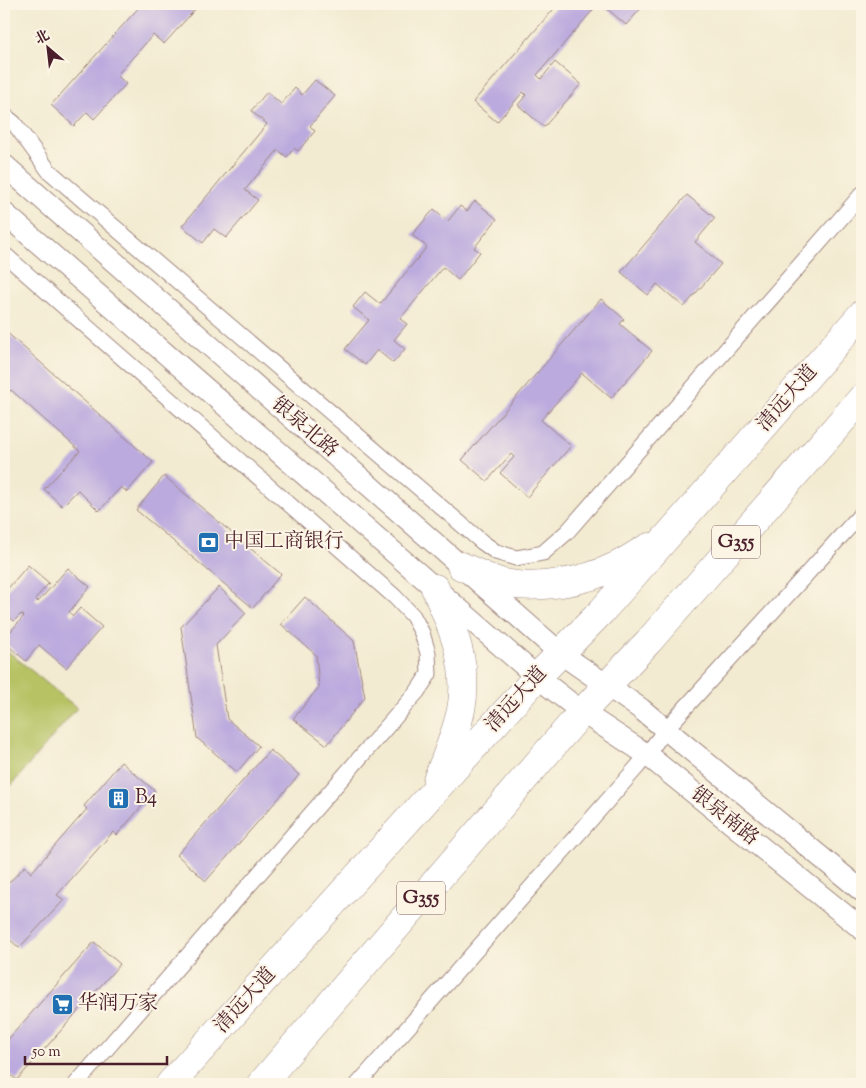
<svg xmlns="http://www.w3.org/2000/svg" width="866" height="1088" font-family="'Sorts Mill Goudy','Noto Serif SC',serif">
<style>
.green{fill:#b6c263;stroke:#807047}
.building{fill:#bbaade}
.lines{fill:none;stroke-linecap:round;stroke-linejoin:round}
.lane-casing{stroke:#9e857e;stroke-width:9}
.street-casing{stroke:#9e857e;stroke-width:17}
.secondary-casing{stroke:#9e857e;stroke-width:23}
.highway-casing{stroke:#9e857e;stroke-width:29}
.lane{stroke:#fff;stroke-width:8}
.street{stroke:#fff;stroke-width:15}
.secondary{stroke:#fff;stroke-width:21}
.highway{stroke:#fff;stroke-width:28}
.labels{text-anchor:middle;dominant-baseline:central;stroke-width:4;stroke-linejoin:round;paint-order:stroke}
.shield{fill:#fcf5e5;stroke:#7f5f63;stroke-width:1}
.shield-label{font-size:19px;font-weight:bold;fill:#4a1f2b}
.street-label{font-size:20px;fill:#4a1f2b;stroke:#fcf5e5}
.poi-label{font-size:20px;fill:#4a1f2b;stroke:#fcf5e5;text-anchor:start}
</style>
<rect width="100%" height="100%" fill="#fcf5e5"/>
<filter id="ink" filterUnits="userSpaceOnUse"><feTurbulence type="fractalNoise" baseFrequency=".02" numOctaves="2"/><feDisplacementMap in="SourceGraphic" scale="10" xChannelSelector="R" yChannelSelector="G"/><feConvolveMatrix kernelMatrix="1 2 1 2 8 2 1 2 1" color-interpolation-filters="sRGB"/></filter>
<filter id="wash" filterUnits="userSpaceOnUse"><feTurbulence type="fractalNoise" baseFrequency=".0096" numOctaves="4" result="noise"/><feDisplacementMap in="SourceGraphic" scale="20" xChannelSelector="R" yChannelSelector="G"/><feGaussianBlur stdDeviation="1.12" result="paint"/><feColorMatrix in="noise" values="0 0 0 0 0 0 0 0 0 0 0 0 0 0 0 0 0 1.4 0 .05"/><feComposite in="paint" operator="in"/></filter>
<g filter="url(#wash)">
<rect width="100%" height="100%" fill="#f3ebd1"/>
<path class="green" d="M4 648 77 708 4 794Z"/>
<g id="blocks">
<path class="building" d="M142 4 199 5 164 44 153 35 117 75 126 84 94 119 87 112 74 126 51 105Z
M558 4H598L537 75 541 79 555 62 581 84 544 127 518 105 526 95 523 92 497 122 473 102Z
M609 4H645L626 25 606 8Z
M315 80 335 96 310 126 315 131 298 151 294 148 287 157 278 150 245 190 258 200 226 238 214 229 203 243 182 226 267 124 251 111 267 92 281 104 295 88 302 95Z
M687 195 715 218 695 242 721 264 684 307 657 284 648 295 621 272Z
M475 201 497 219 474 248 480 252 458 280 443 267 400 319 407 324 394 340 405 349 393 363 377 350 365 365 345 349 369 320 353 307 365 292 380 304 427 247 412 235 434 209 448 221 460 206 467 211Z
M601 299 624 319 620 324 652 351 611 398 582 373 541 420 571 446 527 497 500 473 514 457 511 454 487 481 462 460Z
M4 330 153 462 127 492 121 487 99 511 78 490 62 506 44 489 80 451 11 390 4 399Z
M164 476 281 574 253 608 136 510Z
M28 565 49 583 35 599 38 602 68 568 90 587 69 612 73 616 80 608 102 627 66 668 39 645 26 661 4 642V639L24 616 21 614 14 621 4 612V593Z
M219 587 246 613 216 645 227 719 259 746 237 772 197 738 181 627Z
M305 597 354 641 365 697 327 745 293 719 319 687 316 655 281 624Z
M270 750 299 775 206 881 177 855Z
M121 762 155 791 117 835 113 832 57 895 64 900 19 948 4 934V888L25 866 31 873 87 809 84 806Z
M94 942 120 964 17 1080 4 1069V1044Z"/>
</g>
</g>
<g filter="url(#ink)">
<use href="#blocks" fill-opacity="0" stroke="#9e857e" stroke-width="1"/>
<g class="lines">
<defs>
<path id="lane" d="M4 1080 10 1084"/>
<path id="street" d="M4 115 14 123 49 171 482 542 496 552 516 558 543 553 567 532 862 194
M4 254 395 597 413 616 422 633 428 653 429 674 417 692 76 1084
M358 1084 638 766 666 729 862 513"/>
<path id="secondary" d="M4 165 560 653 641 709 862 891
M4 213 537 677 582 712 646 754 862 929"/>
<path id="highway" d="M461 566C473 571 486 578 500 582 533 591 585 582 616 566 627 561 638 553 649 547
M435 588C452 626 470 667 461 710 456 734 446 757 437 780
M170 1084 537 677 602 611 862 314
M261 1084 582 712 648 642 862 398"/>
</defs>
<use href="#lane" class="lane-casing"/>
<use href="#street" class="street-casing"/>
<use href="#secondary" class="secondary-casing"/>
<use href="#highway" class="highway-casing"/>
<use href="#lane" class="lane"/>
<use href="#street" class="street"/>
<use href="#secondary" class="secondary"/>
<use href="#highway" class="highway"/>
</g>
</g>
<defs>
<symbol id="bank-square" viewBox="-11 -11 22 22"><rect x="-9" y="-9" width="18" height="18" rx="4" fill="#1f6fb2" stroke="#fcf5e5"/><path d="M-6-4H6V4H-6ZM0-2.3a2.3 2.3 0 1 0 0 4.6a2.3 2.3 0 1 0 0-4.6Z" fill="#fff"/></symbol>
<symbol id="building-square" viewBox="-11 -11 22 22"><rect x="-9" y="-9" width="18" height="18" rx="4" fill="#1f6fb2" stroke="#fcf5e5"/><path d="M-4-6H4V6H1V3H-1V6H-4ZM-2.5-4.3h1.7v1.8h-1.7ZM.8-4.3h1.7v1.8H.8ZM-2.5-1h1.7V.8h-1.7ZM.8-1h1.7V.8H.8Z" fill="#fff"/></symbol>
<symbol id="supermarket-square" viewBox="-11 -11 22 22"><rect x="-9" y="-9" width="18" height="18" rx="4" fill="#1f6fb2" stroke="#fcf5e5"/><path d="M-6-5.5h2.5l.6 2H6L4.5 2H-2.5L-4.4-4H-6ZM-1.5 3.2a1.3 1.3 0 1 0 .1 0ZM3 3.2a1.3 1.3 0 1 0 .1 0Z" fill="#fff"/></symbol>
</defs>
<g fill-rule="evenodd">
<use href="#bank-square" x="196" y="530" width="25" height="25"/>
<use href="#building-square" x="106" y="786" width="25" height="25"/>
<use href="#supermarket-square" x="50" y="992" width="25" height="25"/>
</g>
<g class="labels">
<g class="shield">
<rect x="712" y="525.5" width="48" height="33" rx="4"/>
<rect x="397" y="881.5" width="48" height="33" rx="4"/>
</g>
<g class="shield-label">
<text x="736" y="542">G355</text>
<text x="421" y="898">G355</text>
</g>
<g class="street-label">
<text transform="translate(788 399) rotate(-49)">清远大道</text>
<text transform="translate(304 428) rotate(41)">银泉北路</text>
<text transform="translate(517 700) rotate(-48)">清远大道</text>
<text transform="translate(724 817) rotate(39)">银泉南路</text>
<text transform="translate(246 1001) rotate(-48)">清远大道</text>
</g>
<g class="poi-label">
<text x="224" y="542">中国工商银行</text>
<text x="135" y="798">B4</text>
<text x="78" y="1004">华润万家</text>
</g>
</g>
<rect width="866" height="1088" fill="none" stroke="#fcf5e5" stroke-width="20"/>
<g transform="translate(48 48) rotate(332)" stroke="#fcf5e5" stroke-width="4" paint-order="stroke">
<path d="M0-4L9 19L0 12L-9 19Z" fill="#4a1f2b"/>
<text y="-8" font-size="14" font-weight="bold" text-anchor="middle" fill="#4a1f2b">北</text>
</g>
<path d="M25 1056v8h142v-8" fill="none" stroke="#4a1f2b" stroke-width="2.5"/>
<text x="32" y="1056" font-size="15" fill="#4a1f2b" stroke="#fcf5e5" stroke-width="4" paint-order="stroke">50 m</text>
</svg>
